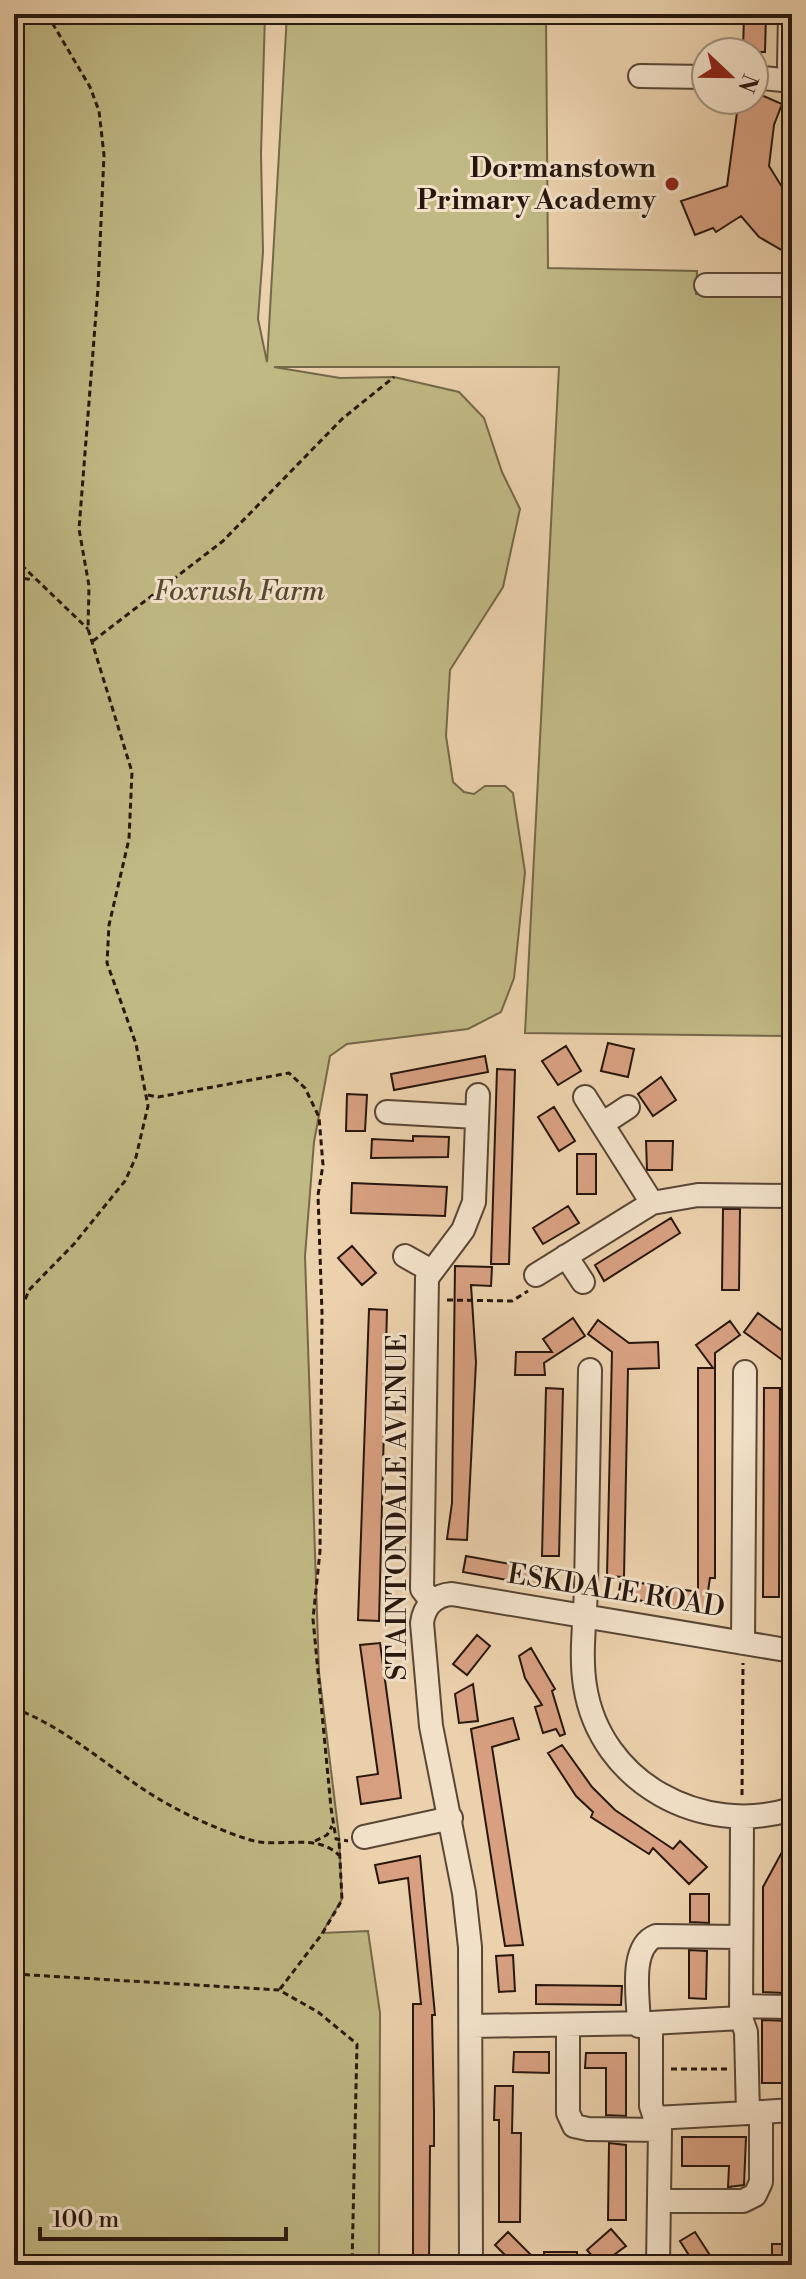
<svg xmlns="http://www.w3.org/2000/svg" width="806" height="2279" font-family="'Libre Bodoni',serif">
<style>
.green{fill:#c0b984;stroke:#74684a;stroke-width:2}
.building{fill:#d8a081;stroke:#28170f;stroke-width:2}
.lines{fill:none;stroke-linecap:round;stroke-linejoin:round}
.minor-casing{stroke:#594636;stroke-width:26}
.path{stroke:#28170f;stroke-width:3;stroke-dasharray:6 4;stroke-linecap:butt}
.minor{stroke:#f2e1c9;stroke-width:22}
.poi-dot{fill:#8f2418;stroke:#f2e1c9;stroke-width:3}
.labels{text-anchor:middle;dominant-baseline:central;stroke-width:6;stroke-linejoin:round;paint-order:stroke}
.poi-label{font-size:28px;font-weight:bold;fill:#28170f;stroke:#f2e1c9;text-anchor:end}
.park-label{font-size:28px;font-style:italic;fill:#564832;stroke:#f2e1c9}
.street-label{font-size:28px;fill:#28170f;stroke:#f2e1c9}
</style>
<rect width="100%" height="100%" fill="#ebd1ac"/>
<filter id="stains"><feTurbulence type="fractalNoise" baseFrequency=".0025" numOctaves="4"/><feColorMatrix values="0 0 0 0 .2 0 0 0 0 .09 0 0 0 0 .02 0 0 0 .5 -.17"/></filter>
<radialGradient id="worn" r=".72"><stop offset=".6" stop-color="#630" stop-opacity="0"/><stop offset="1" stop-color="#630" stop-opacity=".3"/></radialGradient>
<path class="green" d="M14 14H265L261 154 263 252 258 319 267 362 287 14H546L548 268 697 271 696 294 792 293V1036L525 1033 559 367H274L340 378 394 377 459 392 484 418 502 472 520 509 503 587 450 670 446 736 453 782 464 792 474 794 485 786H505L513 793 525 872 514 978 501 1012 468 1029 347 1044 330 1056 314 1142 305 1256 319 1672 339 1836 342 1899 322 1933 368 1931 380 2013 379 2265H14Z"/>
<path class="building" d="M744 14H766L765 52H743Z
M754 92 782 104 774 125 769 166 792 203V256L759 237 741 216 716 232 713 228 695 235 681 201 727 186 738 105 740 100H754Z
M608 1043 634 1049 628 1077 601 1071Z
M566 1046 581 1071 558 1085 542 1061Z
M485 1056 488 1072 394 1090 391 1074Z
M497 1069 515 1070 509 1264H491Z
M661 1077 676 1100 653 1116 638 1094Z
M347 1094 367 1095 365 1131H346Z
M554 1107 575 1141 559 1151 538 1117Z
M413 1136 449 1137 448 1157 371 1158 372 1139 413 1141Z
M646 1141H673L672 1170H647Z
M577 1154H596V1194H577Z
M352 1183 447 1187 445 1216 351 1213Z
M568 1206 579 1223 543 1244 533 1228Z
M723 1209H740L739 1290H722Z
M671 1218 680 1233 604 1281 595 1265Z
M352 1246 376 1273 362 1285 338 1258Z
M455 1266 492 1267 491 1286 471 1285 476 1362 467 1540 447 1539 452 1503Z
M369 1309 387 1310 379 1621 358 1620Z
M758 1313 792 1338V1367L744 1332Z
M573 1318 585 1336 544 1363 545 1375H515L516 1352H552L543 1339Z
M598 1320 629 1343 658 1342 659 1368 628 1369 624 1577 607 1576 612 1352 588 1334Z
M730 1321 740 1335 715 1353V1578H710L705 1611 618 1597 621 1580 698 1592V1368H713L696 1345Z
M546 1388 563 1389 559 1556H542Z
M764 1388H780L779 1597H763Z
M466 1556 548 1571 545 1587 463 1572Z
M477 1635 490 1646 467 1675 453 1664Z
M380 1643 401 1798 361 1804 357 1777 378 1774 360 1645Z
M531 1648 555 1689 552 1691 565 1734 560 1736 556 1729 543 1733 535 1707 542 1705 525 1678 519 1656Z
M473 1684 478 1721 459 1723 455 1694Z
M513 1718 519 1739 492 1747 523 1945 505 1946 471 1729Z
M562 1745 592 1787 615 1810 673 1849 680 1841 707 1867 689 1884 653 1848 649 1854 591 1817 593 1812 576 1796 548 1753Z
M782 1852 792 1857V1881L785 1893 784 1993 763 1992V1887Z
M420 1856 435 2015H432L434 2111V2146H430L429 2265H413V2004H421L408 1878 379 1883 375 1865Z
M690 1894H709V1923L690 1922Z
M689 1950 707 1951 706 1999 689 1998Z
M513 1955 515 1991 499 1992 496 1956Z
M536 1985 622 1986 621 2005 536 2004Z
M762 2020 792 2021V2083H762Z
M514 2052H549V2073L513 2072Z
M586 2053H626V2116L606 2115V2068H585Z
M495 2086H513L512 2133H521L520 2222H499V2120H494Z
M682 2137H746L744 2185 728 2187 729 2166H682Z
M609 2143 626 2145V2220H608Z
M611 2229 626 2246 600 2265 587 2250Z
M508 2232 532 2256 523 2265H515L495 2245Z
M695 2232 713 2260 705 2265H695L680 2241Z
M772 2244H792V2265L772 2264Z
M544 2252H577V2265H544Z"/>
<g class="lines">
<defs>
<path id="minor" d="M789 66 790 14
M640 76 706 77
M754 77 792 81
M706 285H792
M585 1097 652 1203
M387 1112 477 1117
M602 1124 628 1107
M405 1256 430 1270
M566 1256 583 1282
M536 1275 652 1203 698 1195 792 1196
M590 1370C588 1443 587 1516 586 1589 585 1620 580 1655 585 1686 600 1783 702 1837 792 1809
M432 1602 422 1589 427 1278 463 1230 474 1202 478 1095
M743 1643 745 1372
M364 1837 451 1818
M741 2006 792 2007
M741 2018 651 2023V2106L655 2118 748 2113 746 2032 741 2018 742 1819
M472 2026 651 2023
M639 2026C639 2001 628 1947 656 1936L740 1937
M568 2027V2113L574 2126 588 2129 660 2130
M749 2113 792 2110
M655 2119 660 2130 658 2265
M659 2201H743L755 2195 761 2182V2112
M471 2265 470 1947 464 1893 431 1726 422 1623C424 1606 435 1595 452 1594L792 1651"/>
</defs>
<use href="#minor" class="minor-casing"/>
<path class="path" d="M14 558 88 629
M14 577 34 580
M93 641 223 541 342 419 394 377
M148 1095 158 1097 289 1073 305 1088 319 1117 323 1165 318 1195 322 1313 320 1551 313 1619 331 1808 336 1839 348 1841
M447 1300 512 1301 528 1291
M14 1327 29 1290 74 1244 125 1181 136 1157 148 1106 136 1044 107 963 109 925 129 839 132 772 88 629 89 586 79 529 98 288 104 155 99 111 90 87 47 14
M14 1708C63 1727 100 1760 143 1789 173 1809 213 1828 247 1839 279 1850 315 1831 340 1856
M742 1795 743 1663
M315 1841 327 1835 332 1826
M14 1974 279 1990 318 2012 357 2044 352 2265
M280 1989 322 1934 342 1900 339 1841
M671 2069H727"/>
<use href="#minor" class="minor"/>
</g>
<circle class="poi-dot" cx="672" cy="184" r="8"/>
<g class="labels">
<g class="poi-label">
<text x="656" y="168">Dormanstown<tspan x="656" dy="32">Primary Academy</tspan></text>
</g>
<g class="park-label">
<text x="239" y="591">Foxrush Farm</text>
</g>
<g class="street-label">
<text transform="translate(397 1507) rotate(-90)">STAINTONDALE AVENUE</text>
<text transform="translate(616 1591) rotate(9)">ESKDALE ROAD</text>
</g>
</g>
<rect width="806" height="2279" fill="none" stroke="#ebd1ac" stroke-width="48"/>
<rect x="16" y="16" width="774" height="2247" fill="none" stroke="#28170f" stroke-width="4"/>
<rect x="24" y="24" width="758" height="2231" fill="none" stroke="#28170f" stroke-width="2"/>
<g transform="translate(730 76) rotate(112)"><circle r="38" fill="#f2e1c9" stroke="#a1907f" stroke-width="2"/>
<path d="M0-6L14 30L0 20L-14 30Z" fill="#8f2418"/>
<text y="-12" font-size="22" font-weight="bold" text-anchor="middle" fill="#28170f">N</text>
</g>
<path d="M40 2227v12h246v-12" fill="none" stroke="#28170f" stroke-width="4"/>
<text x="52" y="2227" font-size="24" fill="#28170f" stroke="#f2e1c9" stroke-width="6" paint-order="stroke">100 m</text>
<rect width="100%" height="100%" filter="url(#stains)"/>
<rect width="100%" height="100%" fill="url(#worn)"/>
</svg>
